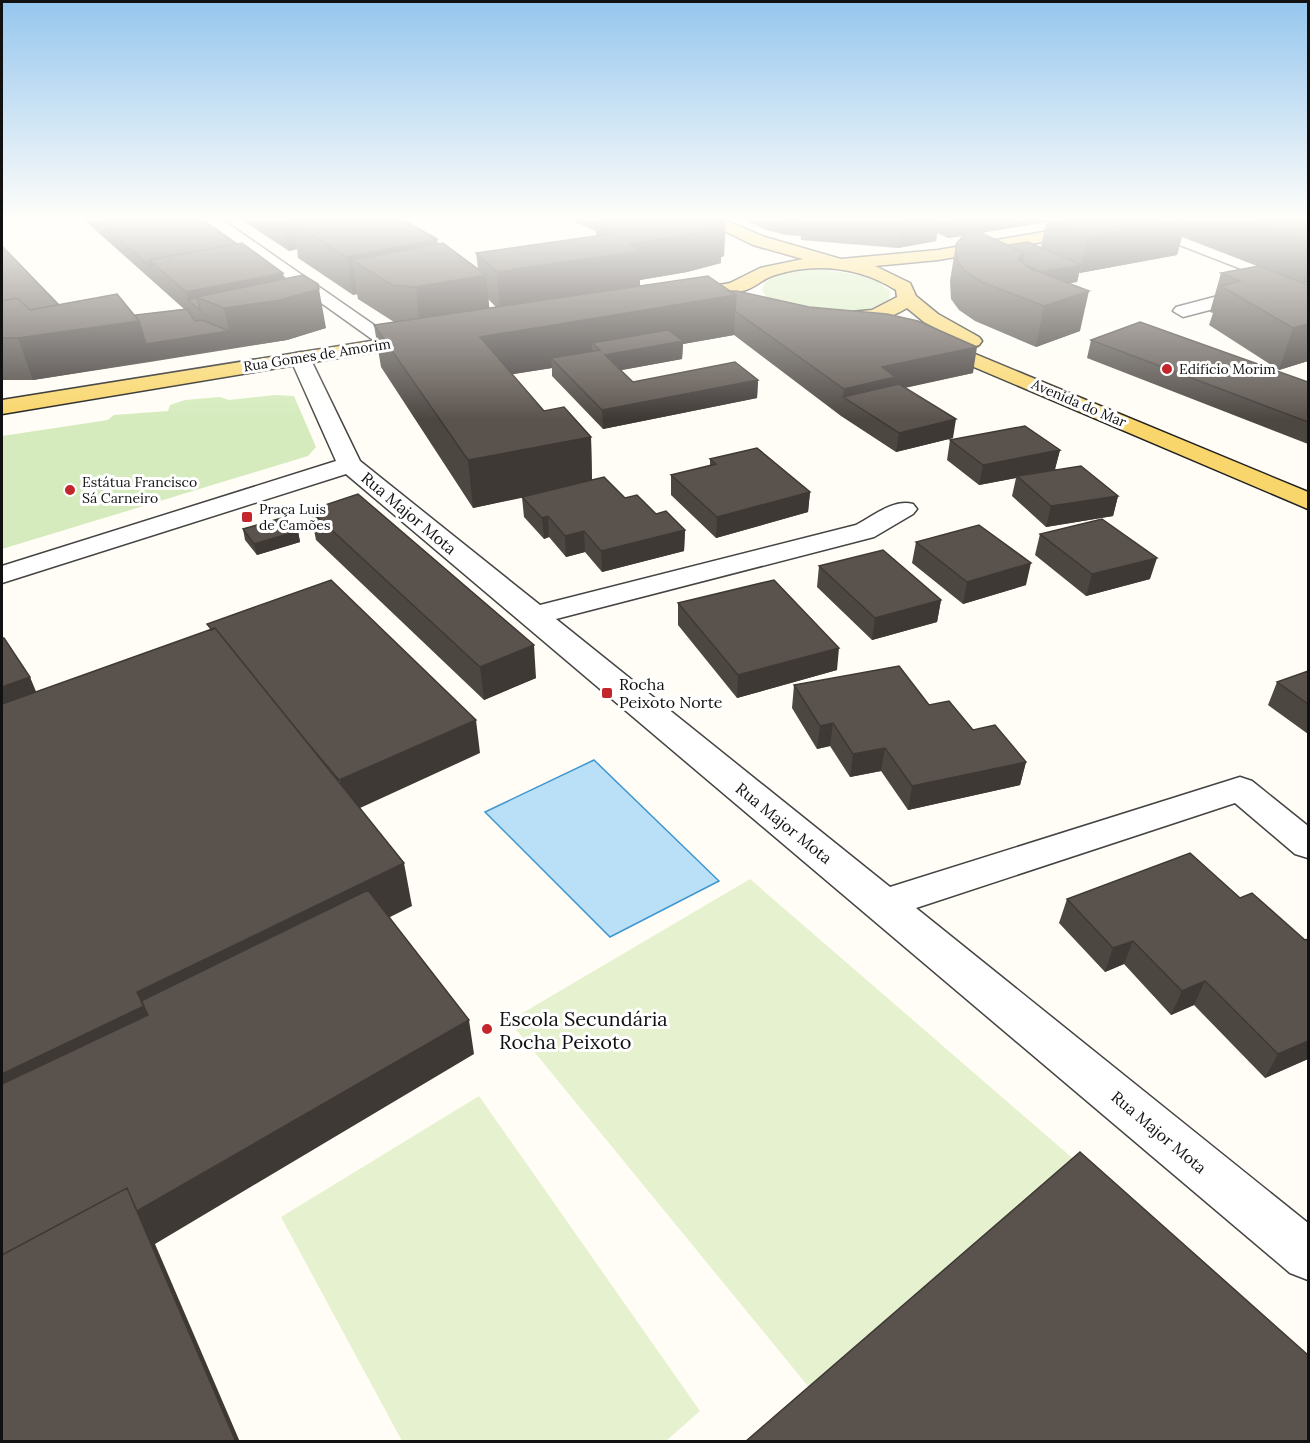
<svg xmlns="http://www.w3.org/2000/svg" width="1310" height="1443" font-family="Lora,serif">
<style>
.green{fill:#d5ebbd}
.pitch{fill:#e6f2cf}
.water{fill:#b9e0f7;stroke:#3f96cf;stroke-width:1.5}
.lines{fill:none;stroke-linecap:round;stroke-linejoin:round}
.minor-casing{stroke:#444;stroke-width:3}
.major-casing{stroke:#222;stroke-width:3}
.minor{fill:#fff;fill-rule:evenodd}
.major{fill:#f9d66b;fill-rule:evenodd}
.wall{fill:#4d4742;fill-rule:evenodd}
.shaded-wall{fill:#3f3936}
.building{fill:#5a524d;stroke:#3f3936;stroke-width:1.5}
.poi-dot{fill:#c4262e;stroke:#fff;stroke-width:2}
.labels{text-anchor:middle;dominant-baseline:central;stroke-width:6;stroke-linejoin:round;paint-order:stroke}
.far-street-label{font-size:14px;fill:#111;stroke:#fff}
.far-poi-label{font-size:14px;fill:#111;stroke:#fff;text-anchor:start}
.street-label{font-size:16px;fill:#111;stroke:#fff}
.poi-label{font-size:16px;fill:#111;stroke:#fff;text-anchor:start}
.near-poi-label{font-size:20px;fill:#111;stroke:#fff;text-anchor:start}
</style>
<rect width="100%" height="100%" fill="#fffdf5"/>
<path class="green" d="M819 269 872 277 890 291 889 299C853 327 806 309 767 298L762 290C768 269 801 270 819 269Z
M275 395 294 396 316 447 308 456 2 549V436L108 420 114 415 168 411 170 405 185 400 220 397 229 400Z"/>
<path class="pitch" d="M750 879 1084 1168 821 1402 509 1021Z
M479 1096 700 1411 666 1441H402L281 1217Z"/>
<path class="water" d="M594 760 719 881 610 937 485 812Z"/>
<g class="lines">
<defs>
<path id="minor" d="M202 218H220L400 343 397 347H383Z
M1116 218H1138L1308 284V295L1118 221Z
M1256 286 1265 292 1263 296 1183 317 1173 311 1176 307Z
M300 352 307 354 310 358 360 461 540 605 856 525C873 516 893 499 913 504L917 509 913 514 874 537 556 619 890 887 1240 777 1252 781 1308 826V858L1295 854 1235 803 916 908 1308 1223V1280L1290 1273 346 474 2 583V566L336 461 290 358 293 354Z"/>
<path id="major" d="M698 218H719L765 237 841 259 938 250 1125 218H1160L1152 223 938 260 875 266 910 283 916 296 938 314 979 337 982 341 979 345 972 347 924 322 907 308C886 321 854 328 829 322L826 318 829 314 872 310 897 297 896 290C860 267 815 262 775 275 764 278 757 286 746 290 725 296 703 298 682 303L675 301 673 297 675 293 730 283 760 268 803 259 753 245Z
M421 333 428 335 431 339 428 343 2 414V400Z
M934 337 1308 492V509L927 347 924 343 927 339Z"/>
</defs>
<use href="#minor" class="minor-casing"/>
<use href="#major" class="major-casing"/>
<use href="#minor" class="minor"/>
<use href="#major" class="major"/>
</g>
<path class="wall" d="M82 218H200L236 244 283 273 284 279 326 328 287 340 150 362 33 380H2V246L59 305 135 315 184 309Z
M239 218H400L437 239 438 244 478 269 476 253 596 236V231L566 218H722L724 256 721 257V263L687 272 640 280V286L729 291 973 373 905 388 953 438 896 452 841 416 734 335 683 344 682 359 621 370 633 382 758 380 757 398 603 429 552 376V368L512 374 544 411 591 437 592 480 685 530 684 551 602 572 585 552 566 557 549 537 544 539 524 517 522 497 473 508 381 367 374 325 394 322 358 299 357 294 353 295 298 258 297 249 289 251ZM488 299 496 307 489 308Z
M739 218H1182L1185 219V218H1308V282L1303 283 1308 285V361L1279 370 1209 325 1213 313 1210 312 1221 273 1257 266 1182 237 1177 255 1079 273 1077 282 1068 283 1080 331 1036 347 975 321 959 310 951 299 950 281 956 244 964 236 948 238 937 233 936 241 898 248 801 240V236L786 235 767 230ZM1046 222 1041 247 1007 245 981 233Z
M1091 340 1308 382V444L1087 358Z
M950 440 1060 450 1055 469 1118 496 1113 516 1046 527 1012 496 1016 478 979 485 947 460Z
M710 459 810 492 808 512 716 538 671 495V475L710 466Z
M310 510 536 678 484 700 316 540Z
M243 529 298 531 300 542 257 555 245 540Z
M1040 534 1150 579 1086 596 1035 555Z
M916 542 1026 585 963 604 912 563Z
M819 566 941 600 937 622 872 640 817 587Z
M678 603 837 670 737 698 678 625Z
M1308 671V734L1268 705 1277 682Z
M794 685 929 705 1026 762 1020 785 908 810 881 771 850 777 830 746 817 749 792 708Z
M1240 898 1305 940 1308 939V1059L1265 1078 1194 1005 1171 1015 1124 964 1105 972 1059 923 1067 899Z"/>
<path class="shaded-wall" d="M282 218H359L292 222 297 249 289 251Z
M607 218H620L621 233 610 234 608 232Z
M787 218H803L802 223 786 227Z
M902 218H939L936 241 898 248Z
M951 218H1074L1046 219V222L948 238Z
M1186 219 1177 255 1080 273 1088 237Z
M726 220 724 256 721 257V263L687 272 640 280V288L500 311 497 272 630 244 717 222Z
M437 239 441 276 352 260 357 294 353 295 347 257Z
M1024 253 1017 291 1018 259Z
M1081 265 1077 282 1038 289 1041 272Z
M1308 266V282L1303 283Z
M283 273 287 296 319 289 326 328 287 340 233 348 224 308 196 297 199 310 188 300 192 316 186 292Z
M486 275 490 314 420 326 416 287Z
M1089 291 1080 331 1036 347 1044 306Z
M736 295 734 335 683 344 682 359 606 373 600 350 592 343 593 360 551 358 552 368 484 379 480 337Z
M139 321 229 331 233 348 33 380 18 338Z
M1308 324V361L1279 370 1293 328Z
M977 347 973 373 893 390 843 397 844 389 882 367Z
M758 380 757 398 603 429 602 410Z
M956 419 953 438 896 452 899 433Z
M591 437 592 483 473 508 468 460Z
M1060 450 1055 469 1017 476 1016 478 979 485 983 465Z
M810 492 808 512 716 538 717 517Z
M1118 496 1113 516 1046 527 1051 506Z
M548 516 549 537 544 539 542 518Z
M685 530 684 551 602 572 601 551Z
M298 531 300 542 257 555 254 544Z
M584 531 585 552 566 557 565 536Z
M1157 558 1150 579 1086 596 1092 574Z
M1031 563 1026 585 963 604 967 582Z
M941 600 937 622 872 640 875 618Z
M534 645 536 678 484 700 480 667Z
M839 648 837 670 737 698 738 675Z
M30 677 47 718 2 735V687Z
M476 720 480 753 347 814 339 780Z
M833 723 830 746 817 749 820 726Z
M885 748 881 771 850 777 853 754Z
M1026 762 1020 785 908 810 912 786Z
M404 863 412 906 156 1035 2 1129V1074L137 992Z
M1133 941 1124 964 1105 972 1113 948Z
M1205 981 1194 1005 1171 1015 1182 991Z
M469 1020 474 1054 155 1244 240 1442H236L2 1266Z
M1308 1041V1059L1265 1078 1278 1054Z"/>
<path class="building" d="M95 218H200L236 244 149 260 151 267Z
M313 218H400L437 239 347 257 292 222Z
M634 218H722L726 220 717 222 722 227 688 235 630 244 639 251 497 272 476 253 610 234 595 224Z
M1054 218H1182L1186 219 1088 237 1046 219Z
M1236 218 1308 219V244Z
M789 220 802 221V229L786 227Z
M975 230 1024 253 1018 259 1031 269 1089 291 1044 306 982 282 965 271 957 261 956 244 965 234Z
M1028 242 1081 265 1041 272 1026 265 1022 262 1024 253 1007 245Z
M242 243 283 273 186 292 149 260Z
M443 243 486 275 416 287 392 285 352 260Z
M2 246 59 305 30 310 17 298 2 301Z
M1259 266 1308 285V324L1293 328 1221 286 1240 281 1221 273Z
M303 275 318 284 319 289 280 300 224 308 196 297Z
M708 276 736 295 480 337 544 411 564 407 591 437 468 460 374 325Z
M729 291H737L809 307 887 314 918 321 977 347 882 367 895 377 844 389 735 311 736 295Z
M117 294 139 321 18 338H2V301L17 298 30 310Z
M197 298 200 310 188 300Z
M187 309 195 321 202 320 229 331 146 344 139 321 135 315Z
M1140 322 1308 382V422L1091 340Z
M668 330 683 341 605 355 633 382 735 362 758 380 602 410 551 358 600 350 592 343Z
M899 384 956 419 899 433 843 397Z
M1025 426 1060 450 983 465 950 440Z
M757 448 810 492 717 517 671 475 716 464 710 459Z
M1081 466 1118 496 1051 506 1017 476Z
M604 477 625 498 637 495 656 514 666 511 685 530 601 551 584 531 565 536 548 516 542 518 522 497Z
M358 494 534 645 480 667 310 510Z
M285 517 298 531 254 544 243 529Z
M1102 519 1157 558 1092 574 1040 534Z
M979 525 1031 563 967 582 916 542Z
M883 550 941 600 875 618 819 566Z
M331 580 476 720 339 780 307 742 215 628 212 630 207 624Z
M774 580 839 648 738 675 678 603Z
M215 628 404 863 137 992 144 1006 2 1074V704Z
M2 638H4L30 677 2 687Z
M899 666 929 705 949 701 973 730 995 725 1026 762 912 786 885 748 853 754 833 723 820 726 794 685Z
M1308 671V704L1277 682Z
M1190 853 1240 898 1252 893 1305 940 1308 939V1041L1278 1054 1205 981 1182 991 1133 941 1113 948 1067 899Z
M368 890 469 1020 137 1211 127 1188 2 1255V1084L148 1015 141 1001Z
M1080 1152 1308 1355V1442H745Z
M127 1188 236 1442H2V1255Z"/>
<linearGradient id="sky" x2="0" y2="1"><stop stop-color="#95c6ee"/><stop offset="0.52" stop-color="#fffefa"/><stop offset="1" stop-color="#fffefa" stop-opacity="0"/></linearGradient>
<rect width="1310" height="420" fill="url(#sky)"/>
<g class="poi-dot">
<circle cx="1167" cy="369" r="6"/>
<circle cx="70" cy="490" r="6"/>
<rect x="241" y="511" width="12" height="12" rx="3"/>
<rect x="601" y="687" width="12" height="12" rx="3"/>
<circle cx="487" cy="1029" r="6"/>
</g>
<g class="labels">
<g class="far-street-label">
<text transform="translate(317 355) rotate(-9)">Rua Gomes de Amorim</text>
<text transform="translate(1079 403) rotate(23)">Avenida do Mar</text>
</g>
<g class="far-poi-label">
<text x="1179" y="369">Edifício Morim</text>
<text x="82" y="482">Estátua Francisco<tspan x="82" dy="16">Sá Carneiro</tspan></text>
<text x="259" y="509">Praça Luis<tspan x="259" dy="16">de Camões</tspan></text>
</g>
<g class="street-label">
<text transform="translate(409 513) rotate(40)">Rua Major Mota</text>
<text transform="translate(784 823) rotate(39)">Rua Major Mota</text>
<text transform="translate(1159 1132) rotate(40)">Rua Major Mota</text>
</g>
<g class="poi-label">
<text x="619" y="684">Rocha<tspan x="619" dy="18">Peixoto Norte</tspan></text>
</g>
<g class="near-poi-label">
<text x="499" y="1018">Escola Secundária<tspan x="499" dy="23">Rocha Peixoto</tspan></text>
</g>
</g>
<rect width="1310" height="1443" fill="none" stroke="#111111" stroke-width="6"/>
</svg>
